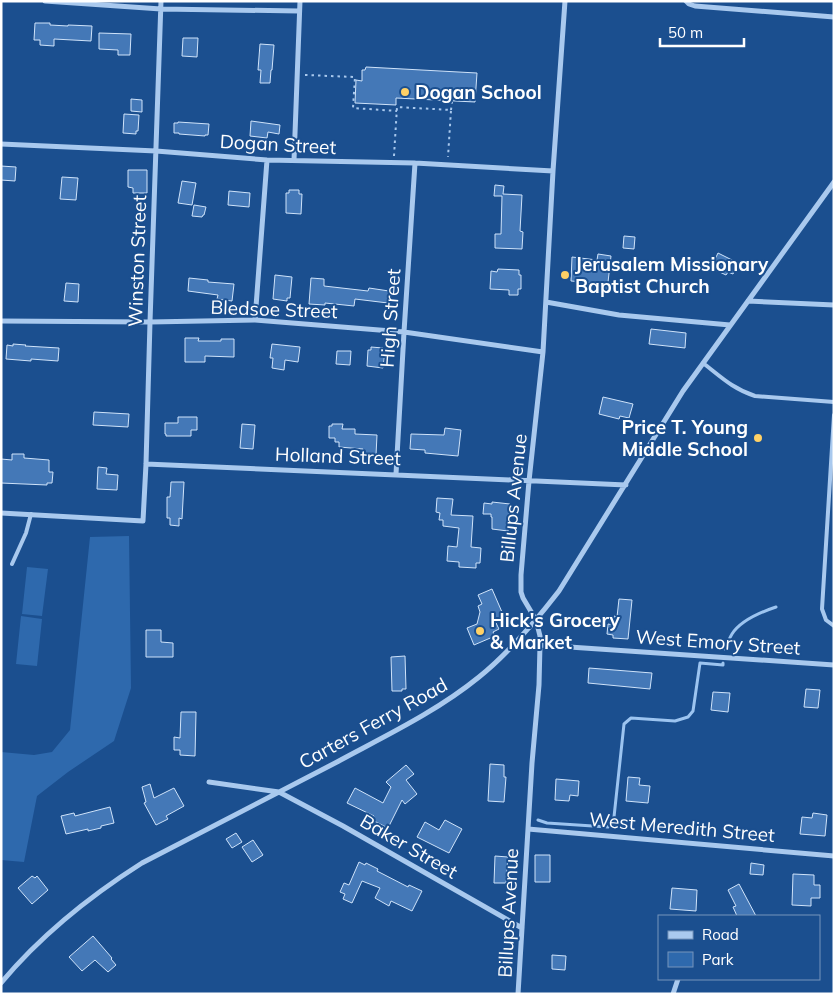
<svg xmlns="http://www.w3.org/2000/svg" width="835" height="995" font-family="Mulish,sans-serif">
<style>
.green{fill:#2e69ad}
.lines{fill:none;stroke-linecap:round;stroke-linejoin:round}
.stream{stroke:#9cc4f0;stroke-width:3}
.building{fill:#4478b7;stroke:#cfe3fa}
.path{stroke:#a9c9ee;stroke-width:2;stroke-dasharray:2.5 4;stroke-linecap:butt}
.lane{stroke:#a9c9ee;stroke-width:4}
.street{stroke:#a9c9ee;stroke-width:5}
.poi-dot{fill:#ffd166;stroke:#1b4f8f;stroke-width:2}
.labels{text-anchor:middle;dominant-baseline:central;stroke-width:4;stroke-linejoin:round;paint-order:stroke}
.poi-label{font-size:19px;font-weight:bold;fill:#fff;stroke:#1b4f8f;text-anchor:start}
.street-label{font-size:19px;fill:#fff;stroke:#1b4f8f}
</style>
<rect width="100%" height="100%" fill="#1b4f8f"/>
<path class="green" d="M129 536 131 688 114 741 68 772 37 796 24 862 1 860V752L34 755 52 752 70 730 90 537Z
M27 567 48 569 42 616 22 614Z
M21 616 42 619 37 666 16 664Z"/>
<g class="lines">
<path class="stream" d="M725 649C727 644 729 639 732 634 741 620 761 612 776 607
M538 820 547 823 608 827 612 824 614 817 624 724 631 718 675 721 688 717 693 711 700 663 723 665V663"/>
</g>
<path class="building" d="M35 23H50V25L68 26V25L92 26 91 41 54 39V46L40 45V40H34Z
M99 33 131 34 130 55H118V50L99 49Z
M183 38H198L197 57 182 56Z
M260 44 274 45 272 70H271L270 83H260L261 70H258Z
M366 67 477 73 475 102 396 98V105L355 103 356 80 362 81V70H365Z
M131 99 142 100V112L131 111Z
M124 114 139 115 138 131H136V134L123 133Z
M251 121 280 125 279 134 268 132 267 138 250 136Z
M178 122 209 124 208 135H205V136L179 134V133H174V123H178Z
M1 166 16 167 15 181 1 180Z
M128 170H147V193H133V188L128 187Z
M62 177 78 178 76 200 60 199Z
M182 181 196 183 192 205 178 203Z
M495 185 504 186 503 194 522 195 520 231 523 232 522 249 495 248V234H501L502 196H494Z
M289 190H299V194H302L301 214 286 213V193H289Z
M229 191 250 193 249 207 228 205Z
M194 205 206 207 204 215H203L202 217 192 216Z
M624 236 635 237 634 249 623 248Z
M718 253 738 263 733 274 728 272 726 275 711 268Z
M598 254 611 256 607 291 595 290V283L571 281 572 257 597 260Z
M498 269 519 270V275H521V289H518V295H509V290L490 289 491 271 497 272Z
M275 275 292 277 290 298H287V301L273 299Z
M189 278 208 280V282L234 284 232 301 217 299 218 295 188 291Z
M311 278 324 279V286L368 291 369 288 389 291 388 303 355 299 354 306 325 303V305L309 304Z
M66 283 79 284 78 302 64 301Z
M651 329 686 333 685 348 649 344Z
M185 338H199L198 341H221V339H234V357L205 356V362H185Z
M13 344 26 345 25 346 59 348 58 361 31 359V361L6 359 7 345 13 346Z
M272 344 300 347 298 362 285 360 284 370 272 368 273 358H270Z
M371 347 383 348V351H385L383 368 367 366 368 350H371Z
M337 351H351L350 365 336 364Z
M603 397 633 404 629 418 620 416 619 419 599 414Z
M94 412 129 414 128 427 93 425Z
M178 417H197V430H191V436H166V434H165V423H178Z
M242 424 255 425 253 449 240 448Z
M332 424H343L342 429H355V434L377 435 376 455H363V449L339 447V442H335V438H329V426H332Z
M445 428 461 430 458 456 425 453V450L410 449 411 434 444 435Z
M12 454H24V458L49 460V472H53L52 483H47V485L1 483V459L12 460Z
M98 467 107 468 106 474 118 475 117 490 97 489Z
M171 482H184L182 519 179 518V526L170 525V518H167V497H170Z
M437 498 453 499 451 515 473 516 471 547 481 548 480 563H476V568L459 567V562L447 561 448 546 457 547 459 528 443 526V520H439L440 513 436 512Z
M492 502 510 504 508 531 492 529V517H491V514H483L484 503 492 504Z
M492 589 505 619 496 623 499 629 493 632 495 636 474 645 467 628 477 624 480 612 478 606 482 604 478 595Z
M619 599 632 600 628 639 613 638V635L607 634 608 624 613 625 614 616 617 617Z
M146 630H161V642L173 643V657H146Z
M405 656 406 689H402V691H392L391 657Z
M589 668 652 673 650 689 588 683Z
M806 689 820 690 818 708 804 707Z
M713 692 730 693 728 712 711 710Z
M181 712H196L195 756 180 755V750H174V737L180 738Z
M490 764 504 765V777H506L504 802 488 801Z
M406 765 414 774 406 780 417 794 405 804 402 800 388 828 372 820 374 816 347 803 355 788 383 803 391 787 386 782Z
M628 777 640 778 639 785 650 786 648 803 626 801Z
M556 779 579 781 578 796 570 795 569 801 555 800Z
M150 784 154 798 174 788 184 806 166 816 168 819 156 825 144 803 146 802 142 787Z
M110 807 114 823 101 826V828L88 831V829L66 834 61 816 74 813 75 816Z
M813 813 827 815 825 836 800 834 802 817 812 818Z
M445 820 462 829 449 853 417 837 425 822 439 830Z
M236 833 242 842 232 848 226 839Z
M253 840 263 855 252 862 242 847Z
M535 855H550V882H535Z
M495 856 508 857 506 883H494Z
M359 862 365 865 366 863 378 869 377 871 408 887 409 885 422 891 412 911 391 901 389 906 375 898 380 888 362 881 352 903 343 899 345 894 340 892 344 883 349 885Z
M751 863 764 865 763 875 750 874Z
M793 874 814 875V885H820V898H811V906L792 905Z
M32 876 35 878 37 876 48 890 32 904 18 888Z
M739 884 756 916H737L733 907 736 906 728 890Z
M672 888 697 890 696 911 670 909Z
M93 936 112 958 111 959 116 965 108 972 95 960 82 971 69 957Z
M552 955 566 956 565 970 552 969Z"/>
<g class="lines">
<path class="path" d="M305 75 355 77 353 108 397 111
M451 110 452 102
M394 156 397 107 451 110 448 157"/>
<path class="lane" d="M703 363C721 377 733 389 755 396L834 402
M834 415 822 609 826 620 834 626
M12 564 26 533 31 514"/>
<path class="street" d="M45 1 161 9 299 11
M686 1 689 4 695 6 834 17
M1 144 156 151 267 160 415 163 553 171
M294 160 300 1
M748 301 834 305
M546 302 619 315 730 325
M255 320 267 160
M1 321 150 322 255 320 404 332 543 352
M146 464 626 485
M396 474 404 332 415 163
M1 513 143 521 146 464 150 322 161 1
M540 645 834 665
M209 782 279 792 343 826 522 928
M528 829 834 856
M1 983C41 935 90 896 142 863 207 830 272 796 337 762 385 736 436 712 479 677 509 653 535 622 559 591L683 391 834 182
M518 994 532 763 539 685 540 645V636L536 620 523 598 521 592V575L529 481 543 352 553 171 565 1
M673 994 678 979"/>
</g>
<g class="poi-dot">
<circle cx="405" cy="92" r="5"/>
<circle cx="565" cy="275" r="5"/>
<circle cx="758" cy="438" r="5"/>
<circle cx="480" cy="631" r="5"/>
</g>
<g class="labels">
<g class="poi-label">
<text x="415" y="92">Dogan School</text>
<text x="575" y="264">Jerusalem Missionary<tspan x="575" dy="22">Baptist Church</tspan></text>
<text x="748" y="427" text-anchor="end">Price T. Young<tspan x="748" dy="22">Middle School</tspan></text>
<text x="490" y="620">Hick's Grocery<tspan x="490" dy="22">&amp; Market</tspan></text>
</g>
<g class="street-label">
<text transform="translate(278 144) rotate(3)">Dogan Street</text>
<text transform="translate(137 261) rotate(-88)">Winston Street</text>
<text transform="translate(274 309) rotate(2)">Bledsoe Street</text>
<text transform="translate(390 318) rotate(-86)">High Street</text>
<text transform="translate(338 456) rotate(2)">Holland Street</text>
<text transform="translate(513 498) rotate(-84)">Billups Avenue</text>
<text transform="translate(718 642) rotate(4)">West Emory Street</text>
<text transform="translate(373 723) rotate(-29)">Carters Ferry Road</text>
<text transform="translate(682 827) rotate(5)">West Meredith Street</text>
<text transform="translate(409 846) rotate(30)">Baker Street</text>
<text transform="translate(508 913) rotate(-87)">Billups Avenue</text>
</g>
</g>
<rect width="835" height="995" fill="none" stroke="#ffffff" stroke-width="5"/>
<rect x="658" y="915" width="162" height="65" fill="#1b4f8f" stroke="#7695bc"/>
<rect x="668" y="931" width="25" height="8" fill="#a9c9ee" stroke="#7695bc"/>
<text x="702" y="940" font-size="15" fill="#ffffff">Road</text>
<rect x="668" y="952" width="25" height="15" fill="#2e69ad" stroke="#7695bc"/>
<text x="702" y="965" font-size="15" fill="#ffffff">Park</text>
<path d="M660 38v8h84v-8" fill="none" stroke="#ffffff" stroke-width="2.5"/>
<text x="668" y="38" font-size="15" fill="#ffffff" stroke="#1b4f8f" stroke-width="4" paint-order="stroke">50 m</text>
</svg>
